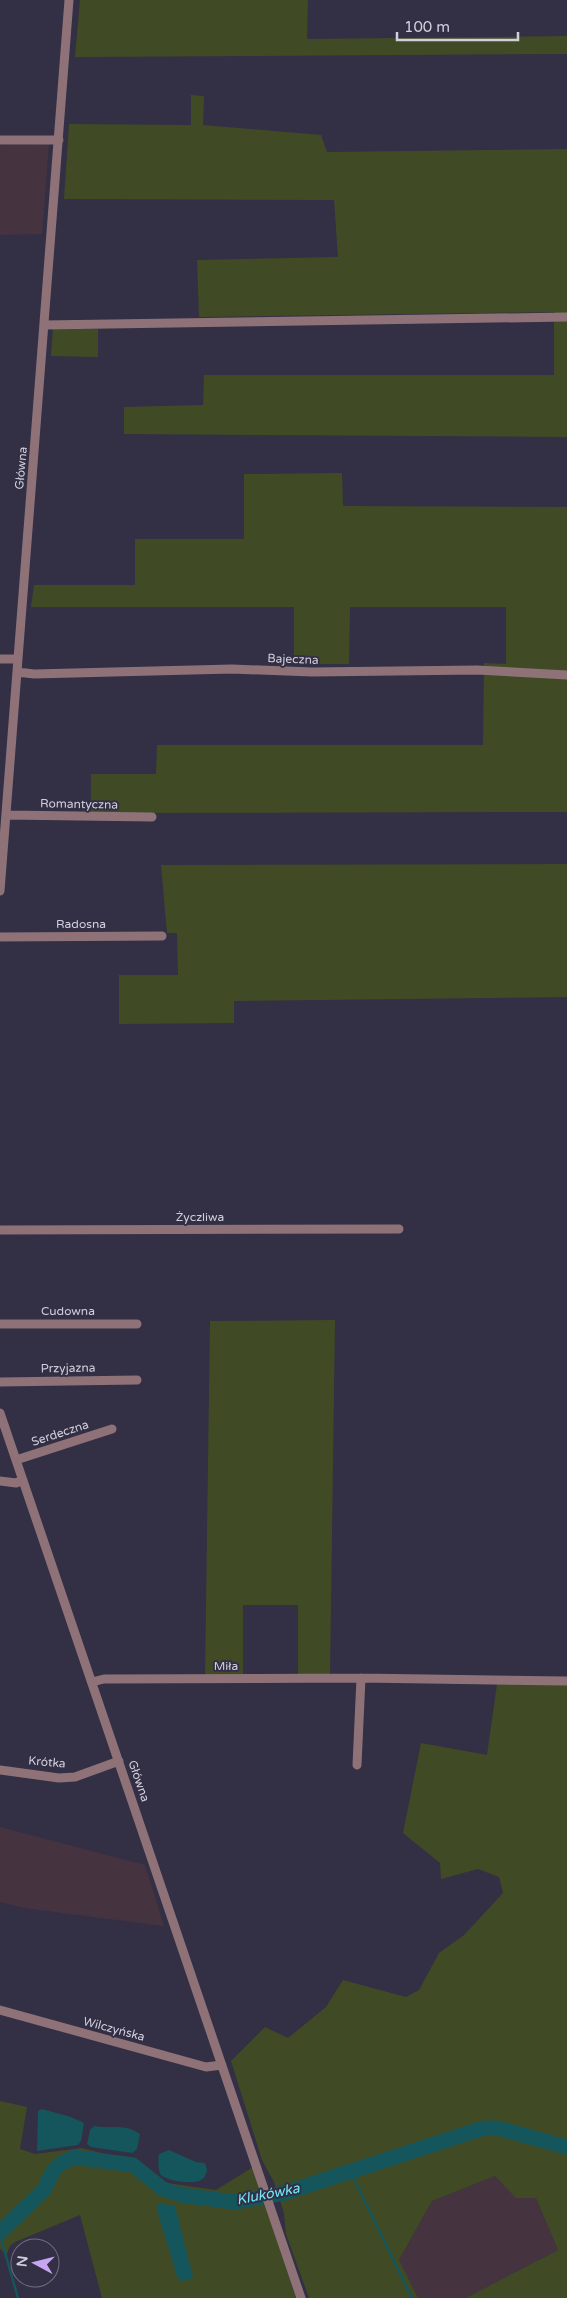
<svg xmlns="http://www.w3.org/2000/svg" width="567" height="2298" font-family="'Varela Round',sans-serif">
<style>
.industrial{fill:#45343f}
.green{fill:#404b26}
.water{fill:#15565c}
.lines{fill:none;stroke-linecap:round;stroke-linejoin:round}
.stream{stroke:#15565c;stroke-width:2.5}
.river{stroke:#15565c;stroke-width:15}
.minor{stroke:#8e7278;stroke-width:9}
.labels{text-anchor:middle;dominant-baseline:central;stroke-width:4;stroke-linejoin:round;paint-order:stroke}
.street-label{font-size:12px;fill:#d1cfdd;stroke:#332f44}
.water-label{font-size:14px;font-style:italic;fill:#72eaf7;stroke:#332f44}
</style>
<rect width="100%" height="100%" fill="#332f44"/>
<path class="industrial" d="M49 144 42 234 0 235V145Z
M0 1827 145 1865 164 1926 24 1908 0 1902Z
M495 2176 516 2197 536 2198 558 2250 466 2298H418L399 2260 432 2201Z"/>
<path class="green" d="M80 0H308L307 39 567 36V54L75 57Z
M191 95 204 96 203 125 321 135 327 152 567 149V437L124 434V407L203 405 204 375H554V312L199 317 197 260 338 257 334 200 64 199 69 124 191 125Z
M53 329H98V357L51 356Z
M342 473 343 506 567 507V812L91 813V774H156L157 745H483L484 663 506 664V607H350L349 664H294V607H31L34 585H135V539H244V474Z
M567 864V997L234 1001V1023L119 1024V975H178L177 933H167L161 865Z
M335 1320 330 1675H298V1605H243V1676L205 1677 210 1321Z
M498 1677 567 1679V2298H466L558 2250 536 2198H516L495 2176 432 2201 399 2260 418 2298H309L286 2234 284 2213 274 2182 262 2160 231 2061 265 2027 288 2038 326 2007 343 1980 406 1997 419 1990 439 1953 464 1935 503 1893 499 1877 478 1869 441 1879 440 1863 403 1833 421 1743 487 1755Z
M0 2101 27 2107 20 2149 35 2154 82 2148 142 2164 167 2183 216 2190 253 2167 296 2298H102L80 2215 15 2242 10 2246 7 2254 0 2249Z"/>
<path class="water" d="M42 2109 71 2117 84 2123 81 2141 78 2145 37 2151 38 2111Z
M94 2126C109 2129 126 2123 140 2134L137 2149 132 2153 91 2147 87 2144 90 2130Z
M169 2150 196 2162 205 2163 207 2170C206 2174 205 2178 201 2180 195 2185 165 2181 160 2174 158 2169 158 2159 159 2154Z
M159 2203 175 2206 193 2277 192 2279 181 2281 178 2279 158 2214 157 2205Z"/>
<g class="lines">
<path class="stream" d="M350 2171 412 2298
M0 2235 18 2298"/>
<path class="river" d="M0 2232 44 2190 53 2171 60 2164 74 2157 133 2165 163 2189 181 2195 235 2202 284 2193 484 2128H497L567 2147"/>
<path class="minor" d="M0 140H59
M44 325 567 317
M0 659H18
M17 672 34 674 232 669 312 672 477 670 567 675
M6 815 152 817
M0 891 69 0
M0 937 162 936
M0 1230 399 1229
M0 1324H137
M0 1382 137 1380
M0 1413 301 2298
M16 1460 112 1429
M0 1481 16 1483 23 1480
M92 1682 104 1679 361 1678 567 1681
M357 1765 361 1678
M0 1770 59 1778 75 1777 119 1761
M0 2010 206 2067 222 2065"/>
</g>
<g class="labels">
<g class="street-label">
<text transform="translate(21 468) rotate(-85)">Główna</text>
<text transform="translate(293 659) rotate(2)">Bajeczna</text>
<text transform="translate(79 804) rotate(1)">Romantyczna</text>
<text x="81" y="924">Radosna</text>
<text x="200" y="1217">Życzliwa</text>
<text x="68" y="1311">Cudowna</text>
<text transform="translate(68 1368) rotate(-1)">Przyjazna</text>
<text transform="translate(60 1433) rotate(-18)">Serdeczna</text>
<text x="226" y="1666">Miła</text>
<text transform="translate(47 1762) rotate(5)">Krótka</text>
<text transform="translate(139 1781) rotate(71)">Główna</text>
<text transform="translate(114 2029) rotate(15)">Wilczyńska</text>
</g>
<g class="water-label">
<text transform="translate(268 2194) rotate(-11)">Klukówka</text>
</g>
</g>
<g transform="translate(35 2263) rotate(277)"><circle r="24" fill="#332f44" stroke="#726f81"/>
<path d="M0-4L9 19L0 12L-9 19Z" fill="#c6a6f0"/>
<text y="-8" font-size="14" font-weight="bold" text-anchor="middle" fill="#d1cfdd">N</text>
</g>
<path d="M397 32v8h121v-8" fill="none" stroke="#d1cfdd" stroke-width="2.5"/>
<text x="404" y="32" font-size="15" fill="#d1cfdd" stroke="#332f44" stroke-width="4" paint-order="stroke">100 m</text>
</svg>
